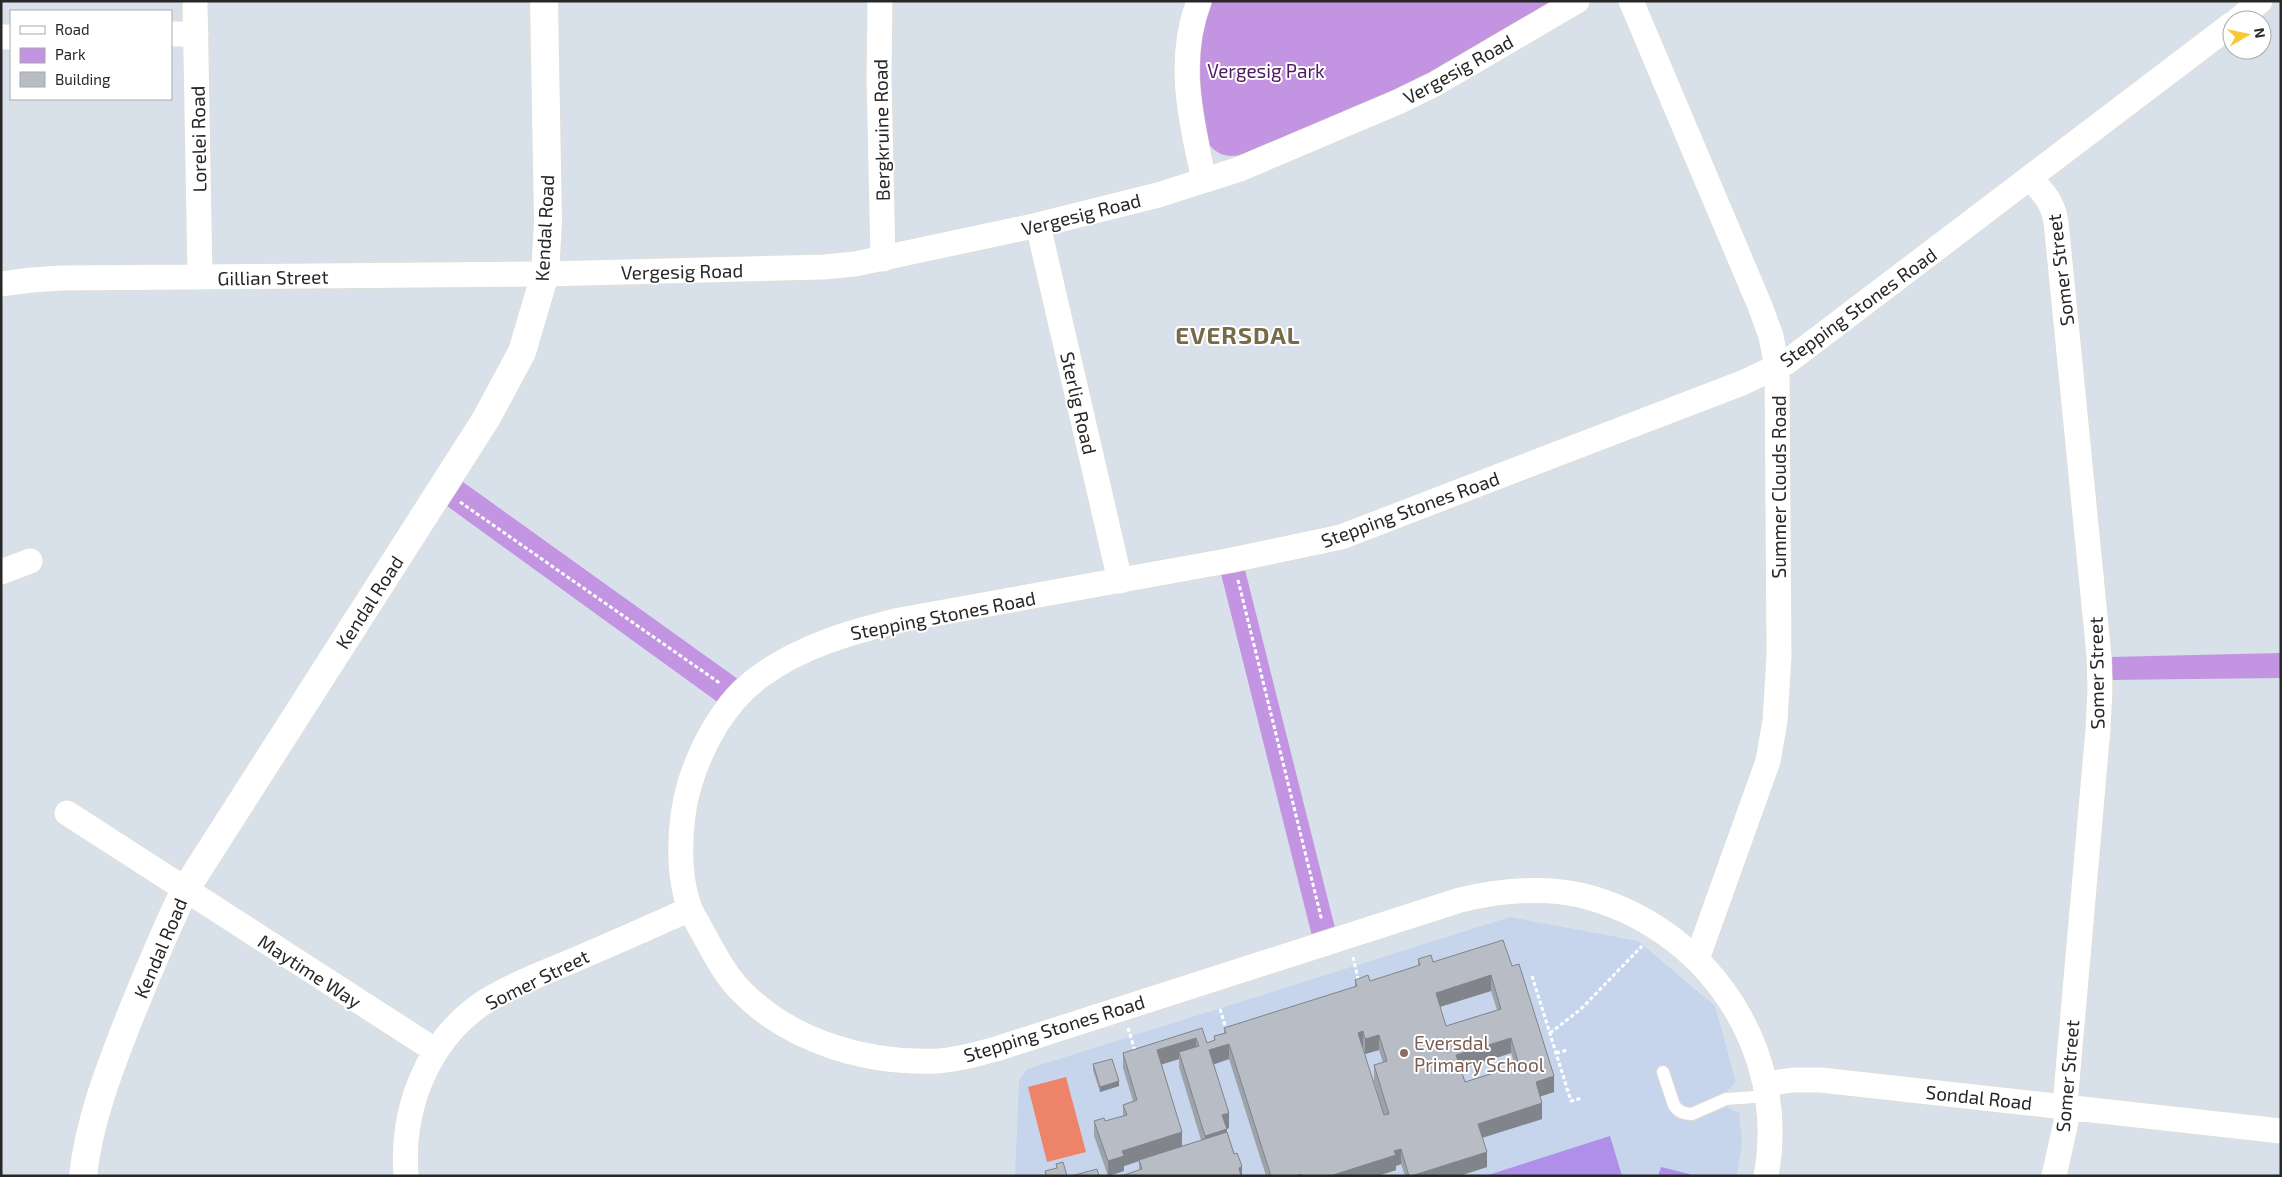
<svg xmlns="http://www.w3.org/2000/svg" width="2282" height="1177" font-family="'Exo 2',sans-serif">
<style>
.education{fill:#c7d5ec}
.green{fill:#c294e1}
.pitch{fill:#af8fe9}
.water{fill:#ed846a}
.lines{fill:none;stroke-linecap:round;stroke-linejoin:round}
.lane-casing{stroke:#e0dbcd;stroke-width:14}
.street-casing{stroke:#e0dbcd;stroke-width:26}
.secondary-casing{stroke:#e0dbcd;stroke-width:29}
.path{stroke:#fff;stroke-width:3;stroke-dasharray:4 2.5;stroke-linecap:butt}
.lane{stroke:#fff;stroke-width:12}
.street{stroke:#fff;stroke-width:25}
.secondary{stroke:#fff;stroke-width:28}
.wall{fill:#9ea3a9;fill-rule:evenodd}
.shaded-wall{fill:#81848a}
.building{fill:#b8bdc5;stroke:#81848a;fill-rule:evenodd}
.education-dot{fill:#8d6e63;stroke:#fff;stroke-width:2}
.labels{text-anchor:middle;dominant-baseline:central;stroke-width:4;stroke-linejoin:round;paint-order:stroke}
.street-label{font-size:19px;fill:#272727;stroke:#fff}
.park-label{font-size:19px;fill:#4e1961;stroke:#fff}
.education-label{font-size:19px;fill:#785e54;stroke:#fff;text-anchor:start}
.district-label{font-size:24px;font-weight:bold;letter-spacing:1px;fill:#766b48;stroke:#fff}
</style>
<rect width="100%" height="100%" fill="#d8e1ea"/>
<path class="education" d="M1510 917 1638 941 1715 1006 1736 1082 1725 1093 1727 1107 1739 1113 1742 1143 1737 1176H1015L1019 1081 1027 1069Z"/>
<path class="green" d="M1211 1H1556L1404 88 1243 154C1224 160 1212 152 1203 135L1197 55Z
M463 482 742 682 719 703 447 506Z
M1245 570 1335 928 1312 936 1221 574Z
M2281 653V678L2109 680V657Z"/>
<path class="pitch" d="M1610 1136 1622 1176H1485Z
M1661 1167 1689 1174 1694 1176H1658Z"/>
<path class="water" d="M1066 1077 1086 1152 1047 1162 1028 1087Z"/>
<g class="lines">
<defs>
<path id="lane" d="M1663 1072 1674 1105C1678 1112 1684 1114 1692 1114L1726 1099 1768 1096"/>
<path id="street" d="M195 1 200 277
M880 1 879 78 883 259
M1199 1C1176 60 1191 121 1204 180
M1631 1 1760 306 1771 336 1777 367 1779 656 1775 721 1768 761 1697 959
M2238 20 2260 1
M171 34H196
M1 37H11
M2030 178C2043 192 2053 202 2056 222L2099 656 2100 689 2098 729 2066 1093V1122L2054 1176
M1038 225 1120 581
M1 284 31 280 62 278 545 274 824 267 855 264 1038 225 1158 195 1240 169 1398 102 1435 84 1577 1
M1 572 30 561
M67 813 436 1051
M1766 1084 1793 1080H1821L2281 1131
M406 1176C401 1109 427 1039 486 1001 512 985 543 973 572 961 611 944 651 927 690 909
M1766 1176C1790 1048 1705 925 1580 895 1540 886 1499 891 1460 900L996 1049C977 1054 957 1060 938 1061 869 1064 793 1043 743 993 727 978 715 955 704 935 700 927 695 919 691 911 676 875 679 819 690 783 702 744 725 702 759 677 801 646 851 632 900 620L1232 560 1341 537 1742 383 1787 362 2232 24"/>
<path id="secondary" d="M83 1176C89 1121 109 1070 129 1019 147 975 164 932 185 890L486 419 522 352 545 274 548 222 544 1"/>
</defs>
<use href="#lane" class="lane-casing"/>
<use href="#street" class="street-casing"/>
<use href="#secondary" class="secondary-casing"/>
<path class="path" d="M460 502 721 684
M1238 580 1322 921
M1353 957 1359 983
M1532 976 1571 1101 1582 1098
M1220 1009 1227 1032
M1128 1028 1135 1051
M1550 1033 1581 1009 1642 946
M1556 1053 1567 1050"/>
<use href="#lane" class="lane"/>
<use href="#street" class="street"/>
<use href="#secondary" class="secondary"/>
</g>
<path class="wall" d="M1418 959 1433 962 1512 966 1554 1092 1540 1096 1542 1119 1482 1138 1487 1167 1459 1176H1405L1401 1164 1396 1166V1170L1377 1176H1266L1229 1059 1214 1064 1229 1128 1227 1129V1132L1242 1176 1139 1170V1161L1124 1166V1171L1108 1176 1094 1136V1121H1105L1123 1116V1105L1133 1101 1123 1068V1053L1202 1028 1207 1043 1214 1040V1036L1224 1033V1028L1355 987V980L1370 981 1418 966ZM1491 991 1497 1010 1446 1026 1440 1007ZM1362 1047H1363L1365 1054 1379 1050 1383 1063 1374 1065V1081L1384 1115ZM1511 1053 1515 1066 1465 1082 1461 1069ZM1179 1059V1067L1201 1140 1182 1146 1161 1064Z
M1093 1064 1119 1086 1100 1092 1093 1070Z"/>
<path class="shaded-wall" d="M1491 975V991L1436 1008V993Z
M1363 1031V1047L1358 1049V1033Z
M1379 1035V1050L1365 1054V1039Z
M1196 1038V1053L1179 1052V1059L1157 1066V1050Z
M1511 1038V1053L1456 1071V1055Z
M1229 1044V1059L1209 1066V1050Z
M1554 1076V1092L1536 1098V1082Z
M1119 1081V1086L1100 1092V1087Z
M1542 1103V1119L1478 1139V1124Z
M1229 1113V1128L1222 1130V1115Z
M1227 1129V1144L1205 1152V1136Z
M1182 1132V1147L1124 1166V1171L1108 1176V1161L1122 1151Z
M1401 1149V1164L1396 1166V1170L1377 1176H1330Z
M1487 1152V1167L1459 1176H1411Z
M1242 1166V1176H1239V1168Z"/>
<path class="building" d="M1503 940 1512 966 1519 964 1554 1076 1536 1082 1542 1103 1478 1124 1487 1152 1411 1176H1409L1401 1149 1394 1151 1396 1155 1330 1176H1302L1301 1174 1297 1176H1271L1229 1044 1209 1050 1229 1113 1222 1115 1227 1129 1205 1136 1179 1052 1199 1046 1196 1038 1157 1050 1182 1132 1122 1151 1124 1156 1108 1161 1094 1121 1104 1118 1105 1121 1127 1115 1123 1105 1137 1100 1123 1053 1202 1028 1207 1043 1215 1040 1214 1036 1226 1033 1224 1028 1357 986 1355 980 1368 975 1370 981 1420 965 1418 959 1431 955 1433 962ZM1491 975 1501 1009 1446 1026 1436 993ZM1363 1031 1365 1039 1379 1035 1387 1061 1374 1065 1389 1114 1384 1115 1358 1033ZM1511 1038 1519 1065 1465 1082 1456 1055Z
M1112 1059 1119 1081 1100 1087 1093 1064Z
M1227 1132 1234 1154 1237 1153 1242 1166 1239 1168 1241 1176H1121L1142 1169 1139 1160Z
M1063 1162 1067 1176H1044L1046 1175 1045 1171 1057 1168 1056 1164Z
M1097 1169 1099 1176H1071Z"/>
<circle class="education-dot" cx="1404" cy="1053" r="5"/>
<g class="labels">
<g class="street-label">
<text transform="translate(1458 69) rotate(-29)">Vergesig Road</text>
<text transform="translate(881 130) rotate(-91)">Bergkruine Road</text>
<text transform="translate(198 139) rotate(-91)">Lorelei Road</text>
<text transform="translate(1081 214) rotate(-14)">Vergesig Road</text>
<text transform="translate(544 228) rotate(-87)">Kendal Road</text>
<text transform="translate(2060 270) rotate(-97)">Somer Street</text>
<text transform="translate(682 271) rotate(-1)">Vergesig Road</text>
<text transform="translate(273 277) rotate(-1)">Gillian Street</text>
<text transform="translate(1858 307) rotate(-36)">Stepping Stones Road</text>
<text transform="translate(1079 403) rotate(77)">Sterlig Road</text>
<text transform="translate(1778 487) rotate(-90)">Summer Clouds Road</text>
<text transform="translate(1410 509) rotate(-20)">Stepping Stones Road</text>
<text transform="translate(369 602) rotate(-57)">Kendal Road</text>
<text transform="translate(943 615) rotate(-11)">Stepping Stones Road</text>
<text transform="translate(2096 673) rotate(-91)">Somer Street</text>
<text transform="translate(160 948) rotate(-67)">Kendal Road</text>
<text transform="translate(310 971) rotate(33)">Maytime Way</text>
<text transform="translate(537 979) rotate(-26)">Somer Street</text>
<text transform="translate(1054 1028) rotate(-17)">Stepping Stones Road</text>
<text transform="translate(2067 1076) rotate(-85)">Somer Street</text>
<text transform="translate(1979 1097) rotate(6)">Sondal Road</text>
</g>
<g class="park-label">
<text x="1266" y="70">Vergesig Park</text>
</g>
<g class="education-label">
<text x="1414" y="1042">Eversdal<tspan x="1414" dy="22">Primary School</tspan></text>
</g>
<g class="district-label">
<text x="1238" y="334">EVERSDAL</text>
</g>
</g>
<rect width="2282" height="1177" fill="none" stroke="#272727" stroke-width="5"/>
<rect x="10" y="10" width="162" height="90" fill="#ffffff" stroke="#a9a9a9"/>
<rect x="20" y="26" width="25" height="8" fill="#ffffff" stroke="#a9a9a9"/>
<text x="55" y="35" font-size="15" fill="#272727">Road</text>
<rect x="20" y="48" width="25" height="15" fill="#c294e1" stroke="#a9a9a9"/>
<text x="55" y="60" font-size="15" fill="#272727">Park</text>
<rect x="20" y="72" width="25" height="15" fill="#b8bdc5" stroke="#a9a9a9"/>
<text x="55" y="85" font-size="15" fill="#272727">Building</text>
<g transform="translate(2247 35) rotate(81)"><circle r="24" fill="#ffffff" stroke="#a9a9a9"/>
<path d="M0-4L9 19L0 12L-9 19Z" fill="#f8c836"/>
<text y="-8" font-size="14" font-weight="bold" text-anchor="middle" fill="#272727">N</text>
</g>
</svg>
